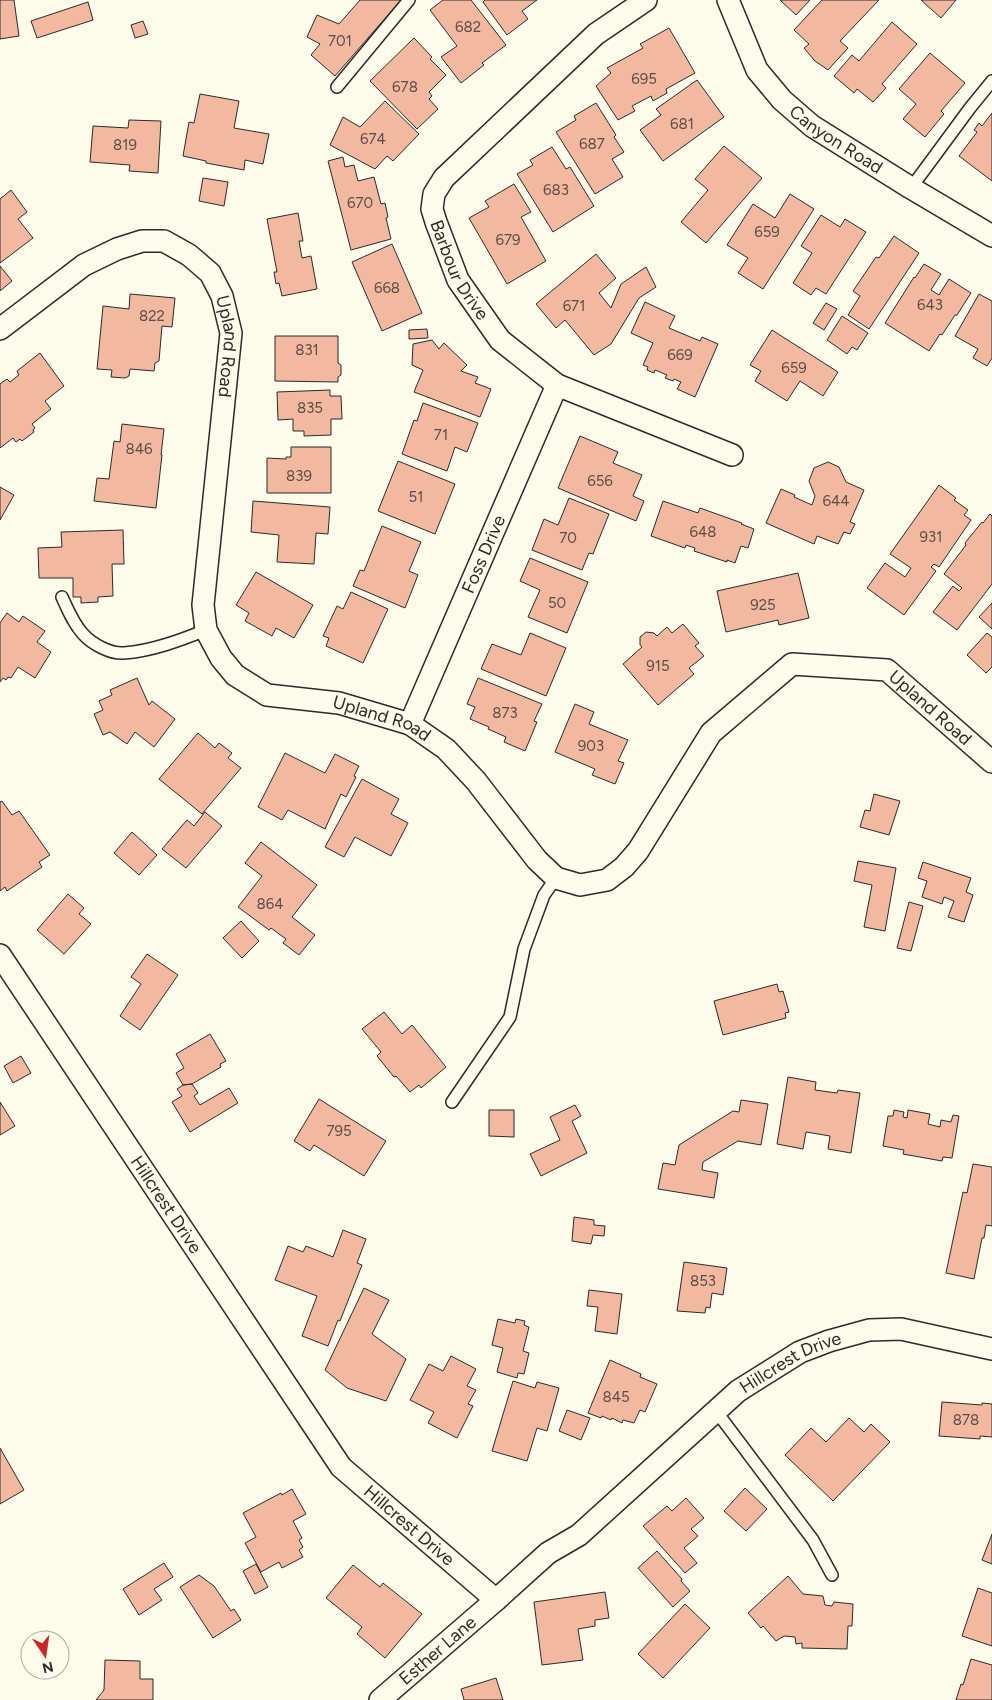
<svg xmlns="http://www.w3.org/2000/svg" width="992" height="1700" font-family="Figtree,sans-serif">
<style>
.building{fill:#f2b8a0;stroke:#2b2b2b}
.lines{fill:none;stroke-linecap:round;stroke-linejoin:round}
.service-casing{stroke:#2b2b2b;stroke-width:14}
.minor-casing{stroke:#2b2b2b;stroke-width:24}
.service{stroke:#fdfbea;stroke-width:11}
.minor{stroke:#fdfbea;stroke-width:21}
.labels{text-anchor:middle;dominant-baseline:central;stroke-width:4;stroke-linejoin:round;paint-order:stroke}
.number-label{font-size:15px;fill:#5d4e48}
.street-label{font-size:18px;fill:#2b2b2b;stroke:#fdfbea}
</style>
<rect width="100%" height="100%" fill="#fdfbea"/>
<path class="building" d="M0 0H14L19 36 0 39Z
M360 0H401L335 76 311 55 320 44 307 37 317 15 339 24Z
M443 0H471L506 45 482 63 484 65 461 83 441 57 457 46 430 10Z
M485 0H537L522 11 528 19 507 35 483 2Z
M780 0H810L796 15Z
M822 0H879L840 41 848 48 828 70 815 61 804 48 809 44 794 30Z
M921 0H956L941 18Z
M88 2 93 20 37 38 31 21Z
M143 21 148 34 135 38 131 25Z
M892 22 917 44 882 84 886 88 873 102 857 89 854 93 834 76 852 55 859 61Z
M669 28 695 73 666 89 667 93 653 101 651 96 632 106 635 111 618 120 596 86 611 73 607 68 643 48 640 44Z
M414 38 432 57 430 59 446 75 429 92 432 96 429 99 438 109 417 129 370 81Z
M930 53 965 83 941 111 944 114 925 137 903 119 916 104 899 89Z
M697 80 724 117 663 161 640 130 661 115 656 109Z
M200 94 239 101 234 128 269 134 263 164 245 160 244 170 206 163V161L183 156 189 122 194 123Z
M385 101 419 134 393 161 387 156 375 169 330 145 343 117 360 127Z
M596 103 616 135 614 137 624 152 612 159 623 177 595 194 556 132 576 120 574 116Z
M992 113V181L959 156 977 132 974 130 979 123 982 126Z
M129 120 161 121 158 173 129 171 130 165 90 162 93 126 128 128Z
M724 146 762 178 706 243 681 222 708 190 695 179Z
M552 147 566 169 570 167 594 206 553 232 517 174 533 165 530 160Z
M343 157 345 167 354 165 358 181 374 177 381 204 385 203 388 217 386 218 391 239 351 250 328 161Z
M203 178 228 182 224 206 199 201Z
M514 184 531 212 521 217 546 261 507 284 469 218 489 207 485 201Z
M11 190 27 212 18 219 33 238 0 263V199Z
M790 194 814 209 763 289 738 273 748 258 727 245 753 204 775 218Z
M298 213 303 241H299L302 258 311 256 317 289 282 296 279 283 276 284 274 272H277L267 219Z
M821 215 840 227 845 219 866 232 826 294 816 288 811 295 793 283 812 253 801 246Z
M894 236 919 253 869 329 848 315 860 296 853 291 876 257 879 258Z
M392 244 422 313 382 331 352 262Z
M596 254 616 278 599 293 611 308 621 284 646 267 656 287 639 298 611 344 594 355 565 320 556 328 536 304Z
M924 264 941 274 931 290 939 295 949 279 971 293 957 315H955L942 335 940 334 929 351 885 323 914 277 915 278Z
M0 266 12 281 0 291Z
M130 294 175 298 172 327 162 326 159 361 155 363 154 371 130 369 129 376 125 378 111 377 112 370 97 369 103 306 129 309Z
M979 294 992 301V358L987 366 973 358 978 349 955 336Z
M645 302 675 316 669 328 700 341 702 337 718 344 695 397 677 389 681 382 674 379 673 381 665 378 667 375 655 370 654 373 647 370 648 367 643 365 653 343 631 333Z
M826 303 837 309 824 330 813 323Z
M842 316 868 333 857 350 852 347 847 354 827 340Z
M427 329 428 338 409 339V330Z
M772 330 838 372 823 396 800 381 787 401 755 381 761 371 750 365Z
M275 336H338V363L341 365V375L338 377V382L275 381Z
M432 340 439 349 444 343 467 365 461 371 478 377 475 383 491 389 480 417 414 392 423 370 412 365 413 344Z
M40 353 64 386 45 401 51 409 32 424 35 428 33 430 34 432 22 441 20 439 16 442 13 438 0 448V384L7 379 10 382 19 375 17 371Z
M330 390V396H341L342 419H331V435L304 436V431H293V419L278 420 277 392Z
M423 403 478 423 467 452 455 447 447 471 402 454 414 420 417 421Z
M122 424 164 429 161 455H162L156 508 94 501 97 478 109 479 114 441 120 442Z
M580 436 618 452 613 463 642 475 633 496 644 501 636 521 558 488Z
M291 447H331V493H267V458L286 459V457H291Z
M398 461 455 484 435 534 378 511Z
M828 462 839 467 846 482 864 490 850 522 855 524 850 534 844 532 838 544 817 536 814 544 766 523 781 489 795 495 794 497 812 505 815 496 809 481 814 468Z
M939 485 956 498 954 500 968 510 964 515 971 520 939 567 934 564 931 567 936 571 904 615 867 588 885 563 905 577 911 568 890 554Z
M0 487 14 495 0 520Z
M569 498 609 514 593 554 589 553 582 570 532 550 544 519 558 525Z
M253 501 330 507 328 534 316 533 314 564 277 562 279 535 251 532Z
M663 501 698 513 700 508 742 523 741 524 754 529 748 548 741 546 735 563 727 560V562L694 551 695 548 686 545 685 548 651 536Z
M990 514 992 516V584L957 630 933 612 953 586 959 591 962 588 944 574 966 545 965 543 982 522 983 523Z
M382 526 421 542 409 571 418 575 405 608 353 586 360 570 364 571Z
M123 530 124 564H112L113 596 98 597V602L81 603V597H73V578H39L38 548 62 547 61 532Z
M530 558 588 582 567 633 528 617 540 590 520 581Z
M256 572 313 605 294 638 276 628 272 636 245 621 249 613 236 605Z
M798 573 809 618 779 625 778 620 726 632 717 591Z
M351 592 388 609 363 663 326 646 329 638 323 636 337 606 343 609Z
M992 603V629L979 617Z
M7 613 19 622 23 616 45 631 37 642 51 652 35 678 18 667 11 678 8 677 6 680 3 678 0 682V623Z
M683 624 699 643 695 646 704 656 689 668 694 674 658 705 623 664 642 647 640 645V637L646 632 654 633 657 636 667 627 672 633Z
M530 633 566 648 546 696 481 669 492 644 521 655Z
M987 633 992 637V667L986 673 967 655Z
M137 678 149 705 152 701 175 719 154 747 135 732 127 744 110 732 103 735 94 714 103 710 99 701 112 695 110 690Z
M478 678 542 704 534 721 537 722 525 751 504 742 506 737 488 729 489 727 470 719 475 707 467 704Z
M575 704 594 712 589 724 628 740 618 761 624 763 615 784 592 775 595 769 555 752Z
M198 733 215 748 219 743 232 753 228 758 241 768 202 814 159 779Z
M285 753 325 773 335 754 359 766 354 776 356 777 346 797 341 794 325 829 288 810 282 820 258 807Z
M362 779 399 799 391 814 408 823 391 856 355 837 344 857 325 847Z
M874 794 900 801 889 835 860 827 865 810 870 811Z
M2 801 12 815 19 811 50 855 39 862 42 867 7 891 5 887 0 891V802Z
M205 812 222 826 186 868 162 849 187 820 194 826Z
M132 832 157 855 139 875 114 853Z
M261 842 317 885 292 917 315 935 299 955 283 943 286 939 271 928 269 930 238 907 262 876 245 863Z
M858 861 896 868 885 931 864 927 872 885 854 881Z
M923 862 971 878 966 892 973 895 964 922 948 917 954 901 944 897 942 904 922 897 927 881 918 878Z
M68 894 84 908 79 914 91 924 64 954 37 930Z
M909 902 923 906 911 951 897 948Z
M241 921 259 941 242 958 223 938Z
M147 954 178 975 140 1030 120 1016 141 984 131 977Z
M777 984 779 992 783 991 789 1012 785 1013 786 1018 723 1035 714 1001Z
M384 1012 402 1034 412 1025 446 1067 421 1088 419 1085 410 1092 396 1076 394 1077 377 1056 381 1052 362 1029Z
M210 1034 226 1061 220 1064 221 1067 192 1084 183 1085 176 1073 184 1068 176 1054Z
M21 1056 31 1073 13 1083 4 1066Z
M788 1077 816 1082 815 1090 837 1093 838 1090 860 1093 851 1153 828 1149 830 1136 806 1132 803 1149 777 1144Z
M192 1084 198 1093 194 1096 200 1105 229 1088 238 1103 190 1132 172 1102 182 1096 177 1089 183 1085Z
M319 1099 386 1141 364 1176 314 1145 310 1151 294 1141Z
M741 1100 768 1104 761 1145 738 1141 703 1162 702 1170 718 1173 714 1198 658 1189 663 1163 675 1165 679 1145 733 1111 739 1112Z
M0 1102 15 1126 0 1135Z
M575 1105 581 1116 572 1121 587 1153 541 1176 530 1154 560 1140 550 1117Z
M489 1110H514V1137L489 1136Z
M894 1110 904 1112 903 1117 907 1118 908 1110 930 1114 928 1124 940 1127 941 1120 951 1122 953 1115 959 1116 952 1158 943 1157 942 1161 903 1154 904 1150 883 1146 888 1116H893Z
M973 1164 992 1167V1226L986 1225 984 1238H982L974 1279 946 1273 963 1192 967 1193Z
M574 1217 594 1220V1225L605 1226 604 1236 593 1235 591 1244 572 1241Z
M343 1230 366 1239 357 1263 362 1265 340 1321 338 1320 328 1346 302 1336 317 1296 275 1280 288 1246 303 1252 306 1246 333 1257Z
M684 1262 727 1268 723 1295 712 1293 710 1308 706 1307 705 1313 677 1311Z
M364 1288 389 1300 372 1334 406 1359 386 1401 347 1388 325 1370Z
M589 1290 622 1294 617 1334 595 1331 598 1307 587 1306Z
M498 1319 515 1323 516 1319 525 1321 524 1325 529 1327 523 1351 529 1353 524 1374 518 1373 517 1378 497 1372 503 1348 492 1345Z
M451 1356 476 1369 467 1386 476 1390 468 1404 473 1406 457 1438 428 1423 434 1412 410 1400 429 1364 443 1371Z
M610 1360 641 1374 640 1377 657 1384 645 1412 640 1410 634 1423 623 1420 622 1423 612 1418 611 1420 602 1416 601 1418 588 1413Z
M513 1381 535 1388 537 1382 559 1388 547 1431 537 1428 527 1461 492 1451Z
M942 1402 982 1405V1403L992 1404V1437L980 1436V1439L939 1436Z
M567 1410 590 1418 581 1440 559 1431Z
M849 1418 864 1432 871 1424 890 1442 833 1501 785 1455 811 1428 826 1442Z
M0 1448 24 1490 0 1504Z
M745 1488 767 1509 746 1531 724 1511Z
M292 1489 306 1514 293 1521 302 1538 299 1540 303 1547 299 1550 303 1557 282 1568 279 1562 261 1572 245 1543 256 1537 243 1513 281 1493 282 1495Z
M686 1498 704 1518 691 1529 698 1536 684 1548 697 1563 685 1573 643 1526 667 1506 672 1511Z
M992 1534V1564L982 1560Z
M657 1551 682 1579 681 1581 690 1591 673 1607 638 1568Z
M164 1563 173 1577 154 1589 162 1600 139 1615 123 1589Z
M256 1564 268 1587 255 1594 243 1571Z
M353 1565 380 1587 383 1583 422 1614 385 1658 357 1634 362 1627 326 1598Z
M199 1575 214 1586 231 1611 234 1609 241 1620 213 1638 180 1587Z
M788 1576 803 1594 823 1596 825 1605 832 1606 834 1602 853 1604 852 1626H848L847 1649 802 1648V1643L796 1644 795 1637 784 1636 776 1641 763 1626 761 1628 748 1613Z
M978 1588 992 1593V1646L962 1636Z
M605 1592 609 1618 595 1620V1626L578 1629 583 1660 542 1665 534 1602Z
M685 1604 710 1628 663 1678 638 1654Z
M971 1659 992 1665V1700H956L961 1684 963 1685Z
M105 1660 140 1661V1679H153V1700H96L104 1690Z
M496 1678 503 1700H464L461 1689Z"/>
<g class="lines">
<defs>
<path id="service" d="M337 87 409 0
M911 188 970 108 992 81
M62 597C68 610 73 623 83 634 92 644 110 654 124 653 152 651 181 640 206 630
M452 1102 510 1017 524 949 544 895 556 878
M716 1411 813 1540 832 1575"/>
<g id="minor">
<path id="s1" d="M646 0 596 34 444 178 434 194 432 209 436 222 458 280 500 340 557 385 732 455"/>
<path id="s2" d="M728 0 757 70 782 100 812 126 911 188 992 236"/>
<path id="s3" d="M0 329 84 265 117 249 142 241H164L189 255 210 273 222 296 231 333 203 605 206 630 221 658 235 675 267 695 339 703 410 724 446 749 476 781 537 860 556 878 580 885 607 880 624 867 638 851 711 733 792 664 887 670 992 762"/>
<path id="s4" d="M410 724 557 385"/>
<path id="s5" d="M0 955 341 1467 496 1600 548 1553 579 1535 738 1391 800 1352 829 1341 869 1330 901 1329 992 1349"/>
<path id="s6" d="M380 1700 496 1600"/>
</g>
</defs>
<use href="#service" class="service-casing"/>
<use href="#minor" class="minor-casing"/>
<use href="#service" class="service"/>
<use href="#minor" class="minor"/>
</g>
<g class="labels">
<g class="number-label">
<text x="468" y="27">682</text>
<text x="340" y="41">701</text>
<text x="644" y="79">695</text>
<text x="405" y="87">678</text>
<text x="682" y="124">681</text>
<text x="373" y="139">674</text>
<text x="592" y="144">687</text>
<text x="125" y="145">819</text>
<text x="556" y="190">683</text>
<text x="360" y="203">670</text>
<text x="767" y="232">659</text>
<text x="508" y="240">679</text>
<text x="387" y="288">668</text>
<text x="930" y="305">643</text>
<text x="574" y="306">671</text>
<text x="152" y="316">822</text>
<text x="307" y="350">831</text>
<text x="680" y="355">669</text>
<text x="794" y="368">659</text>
<text x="310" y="408">835</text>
<text x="441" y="435">71</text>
<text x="139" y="449">846</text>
<text x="299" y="476">839</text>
<text x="600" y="481">656</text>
<text x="416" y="497">51</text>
<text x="836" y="501">644</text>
<text x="703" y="532">648</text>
<text x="931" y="537">931</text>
<text x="568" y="538">70</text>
<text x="557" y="603">50</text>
<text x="763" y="605">925</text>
<text x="658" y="666">915</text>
<text x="505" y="713">873</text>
<text x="591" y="746">903</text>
<text x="270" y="904">864</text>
<text x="339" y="1131">795</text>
<text x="703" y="1281">853</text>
<text x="616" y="1397">845</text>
<text x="966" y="1420">878</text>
</g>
<g class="street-label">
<text stroke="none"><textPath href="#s2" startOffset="182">Canyon Road</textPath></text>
<text stroke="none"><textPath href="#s1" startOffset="371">Barbour Drive</textPath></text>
<text stroke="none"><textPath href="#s3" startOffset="324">Upland Road</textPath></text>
<text stroke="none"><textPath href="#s4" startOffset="185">Foss Drive</textPath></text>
<text stroke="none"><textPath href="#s3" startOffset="1554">Upland Road</textPath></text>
<text stroke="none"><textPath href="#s3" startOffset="819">Upland Road</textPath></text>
<text stroke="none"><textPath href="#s5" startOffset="300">Hillcrest Drive</textPath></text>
<text stroke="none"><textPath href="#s5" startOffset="1200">Hillcrest Drive</textPath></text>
<text stroke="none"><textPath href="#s5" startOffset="705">Hillcrest Drive</textPath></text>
<text stroke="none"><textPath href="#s6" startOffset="76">Esther Lane</textPath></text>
</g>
</g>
<g transform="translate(45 1655) rotate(167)"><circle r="24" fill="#fdfbea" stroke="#a9a89e"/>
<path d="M0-4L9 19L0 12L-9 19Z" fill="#c62828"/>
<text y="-8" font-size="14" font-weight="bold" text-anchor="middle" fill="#2b2b2b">N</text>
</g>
</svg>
